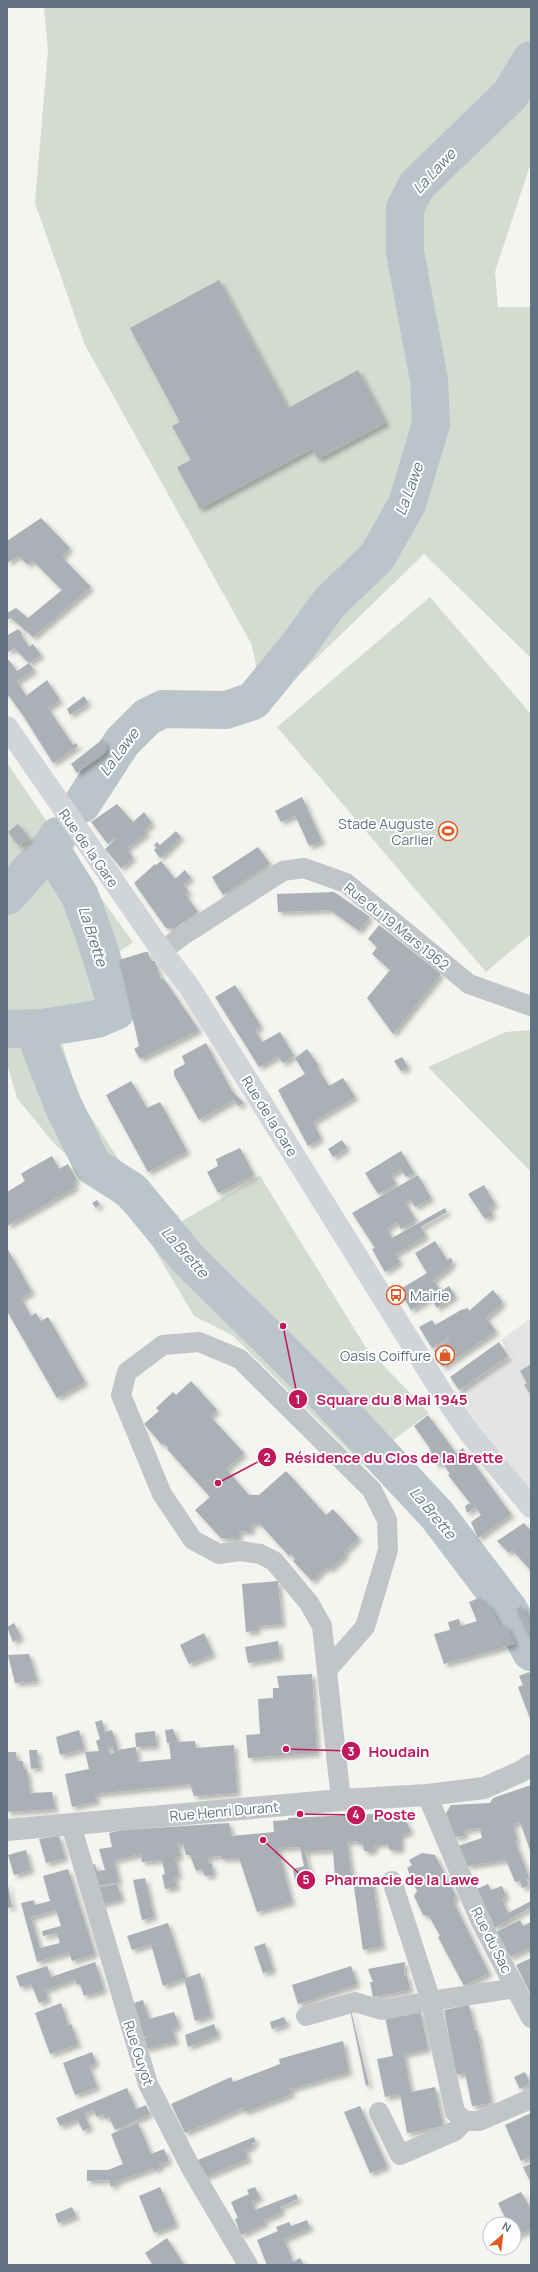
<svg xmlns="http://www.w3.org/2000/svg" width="538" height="2272" font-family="Manrope,sans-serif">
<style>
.built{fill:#e4e5e3}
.green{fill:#d4dbd1}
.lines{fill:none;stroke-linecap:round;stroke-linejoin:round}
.river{stroke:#bac5cb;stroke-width:38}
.building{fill:#aab0b6;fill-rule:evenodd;filter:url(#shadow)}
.minor{stroke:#c1c5c8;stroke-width:20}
.tertiary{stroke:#c1c5c8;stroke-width:22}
.secondary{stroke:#d1d5da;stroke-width:22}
.labels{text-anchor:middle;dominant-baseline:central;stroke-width:4;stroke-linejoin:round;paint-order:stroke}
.poi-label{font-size:14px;fill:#637281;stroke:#fff;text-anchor:end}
.street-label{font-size:14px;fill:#637281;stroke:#fff}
.water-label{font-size:15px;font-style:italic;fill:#637a85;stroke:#fff}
.leader{fill:none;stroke:#c2185b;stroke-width:1.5}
.callout-dot{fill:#c2185b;stroke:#fff;stroke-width:1.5}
.mark-label{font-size:12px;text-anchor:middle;font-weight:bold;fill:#fff}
.callout-label{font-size:15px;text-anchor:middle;font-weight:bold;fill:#c2185b;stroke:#fff;stroke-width:4;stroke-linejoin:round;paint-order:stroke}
</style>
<defs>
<filter id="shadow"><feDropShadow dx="3.5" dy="3.5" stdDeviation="2" flood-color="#0004"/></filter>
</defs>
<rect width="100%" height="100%" fill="#f4f4f0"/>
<path class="built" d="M531 1318V1494L499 1457 457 1394 513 1357 501 1340Z"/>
<path class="green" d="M44 7H531V162L495 272 498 307H531V658L424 554 264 709 252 645 85 345 35 203 48 50Z
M430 597 531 714V934L486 972 277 727Z
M7 763 67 851 133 942 109 959 124 1018 59 1033 79 1099 127 1172 180 1217 143 1230 52 1141 17 1098 7 1064Z
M531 1030V1172L428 1067 506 1032Z
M260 1176 365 1346 429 1413 362 1464 232 1335 194 1316 149 1240Z"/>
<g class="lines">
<path class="river" d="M82 804 122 742 147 717 163 709 226 710 253 701 298 646 330 602 377 557 407 504 431 424 429 380 405 252V208L417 185 510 95 531 60
M50 848 80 896 95 937 113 994 116 1011 97 1019 42 1028 40 1046 63 1105 93 1166 132 1191 189 1260 317 1386 437 1515 509 1610 531 1652
M7 896 50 848 58 836
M7 1029 42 1028"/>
</g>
<path class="building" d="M219 280 288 408 358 370 386 423 318 459 312 449 200 509 177 467 191 460 172 426 180 422 130 328Z
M41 518 70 548 62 557 91 587 33 637 11 618 7 620V613L16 608 28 618 62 590 33 561 27 564 18 556 7 563V541Z
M18 629 22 633 21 634 29 647 33 644 41 655 29 663 34 670 17 681 26 696 47 680 60 700 48 708 73 745 76 743 78 746 53 763 24 717 9 696 7 697V661L9 660 17 671 29 663 14 648 8 652 7 650V633L8 635Z
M84 696 88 703 70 715 67 709Z
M103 739 107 749 104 754 77 773 71 764Z
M302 797 322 841 309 846 295 815 281 822 275 811Z
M117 804 133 822 144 812 152 823 144 830 147 833 127 848 133 858 121 868 105 849 116 839 115 838 108 844 91 822Z
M18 824 29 838 19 846 8 832Z
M176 831 181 837 160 858 154 850 156 848 154 845 157 842 160 845Z
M258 847 270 864 223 895 212 877Z
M161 861 175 879 185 870 191 878 183 884 189 892 185 894 198 912 175 928H166L134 883 155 864 156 865Z
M334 892 370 917 359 931 330 910 278 912 277 894Z
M379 925 441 974 393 1034 367 998 390 970 372 954 377 947 368 939Z
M145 952H148L151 961H155L161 979H164L199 1030 140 1059 134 1049 139 1046 119 960Z
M235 985 261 1026 255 1030 262 1042 280 1032 294 1056 283 1063 278 1056 259 1067 215 997Z
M206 1043 232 1091 244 1103 238 1106 234 1100 199 1120 174 1075V1070L185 1064 182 1056Z
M307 1049 319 1066 317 1067 329 1086 343 1078 355 1097 313 1122 321 1138 308 1146 278 1090 305 1074 295 1058Z
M402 1057 408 1067 401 1071 394 1061Z
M131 1081 147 1108 160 1102 187 1151 148 1172 106 1095Z
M342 1140 347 1148 333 1157 328 1149Z
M240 1148 254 1175 218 1193 207 1172 218 1166 216 1159Z
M401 1151 414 1173 406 1177 401 1169 391 1175 396 1184 378 1194 365 1173Z
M52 1156 59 1169 68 1164 77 1180 73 1183 76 1187 7 1226V1192L25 1181 21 1174 27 1170Z
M418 1175 431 1198 415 1207 410 1199 405 1202 416 1220 401 1229 397 1222 387 1228 392 1238 445 1208 447 1212 421 1227 426 1236 395 1254 400 1262 385 1272 372 1249 375 1248 352 1213Z
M484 1185 495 1204 489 1208 493 1215 485 1219 468 1194Z
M97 1200 100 1204 96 1208 92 1203Z
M435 1241 447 1260 451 1258 453 1262 450 1265 451 1266 433 1280 441 1291 449 1286 455 1296 437 1308 431 1298 411 1310 399 1290 427 1273 415 1253Z
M7 1248 32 1292 21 1298 31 1316 36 1313 41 1321 48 1317 85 1382 57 1398 7 1311Z
M493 1290 502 1301 501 1305 486 1318 496 1331 443 1367 434 1351 449 1340 448 1338 432 1348 419 1327 432 1320 435 1325 461 1310 468 1308 469 1311Z
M499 1342 508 1356 459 1390 450 1377Z
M531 1364V1395L524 1385 527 1383 520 1371Z
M191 1381 217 1410 210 1416 244 1453 226 1469 249 1495H259L286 1471 326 1515 333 1509 359 1538 344 1552 346 1555 329 1570 326 1567 312 1581 293 1561 295 1559 291 1554 289 1556 260 1524 252 1523 251 1532 239 1531V1539L221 1538 195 1510 210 1497 167 1449 168 1448 164 1443 162 1445 144 1424 159 1411 156 1408 173 1392 176 1395Z
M428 1415 456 1453 463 1448 511 1514 478 1538 471 1522 481 1515 476 1507 467 1513 465 1506 470 1503 448 1475 450 1474 442 1462 436 1465 429 1447 414 1426Z
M524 1523 531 1531V1571L512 1550 509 1553 497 1541Z
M278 1581 282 1624 257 1626V1631L246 1632 242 1584Z
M481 1597 484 1605 488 1603 501 1628 506 1625 515 1644 444 1664 434 1634 450 1630 448 1622 459 1619 461 1626 477 1621 469 1602Z
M521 1605 531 1625V1635L529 1636 516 1610Z
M14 1623 21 1637 13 1642 7 1627Z
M204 1633 213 1654 189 1664 180 1645Z
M278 1641 280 1657 248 1663 245 1647Z
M29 1654 37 1681 15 1683 8 1655Z
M529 1672 531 1677V1721L518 1687 523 1685 519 1676Z
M312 1674 317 1753 248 1758 246 1735 260 1734 258 1699 273 1698V1688H279L277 1676Z
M102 1720 105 1732 112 1730 118 1750 136 1747 138 1762 171 1759 169 1743H167L165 1730 173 1729 178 1742 195 1741 196 1748 234 1745 237 1793 194 1796 190 1784 95 1794 97 1801 72 1807 65 1774 89 1769 85 1752 99 1751 96 1741 100 1739 95 1722ZM108 1746H112L114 1753 109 1754Z
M79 1730 84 1749 60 1755 56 1737Z
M155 1731 156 1746 136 1747 135 1733Z
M29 1750H37L39 1768 31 1769Z
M7 1752H16L17 1761H23L24 1770H27L30 1793 52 1792 55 1809 7 1812Z
M531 1785V1853L520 1822 513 1824 517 1840 515 1841 529 1877 526 1878 529 1885 522 1888 520 1881 515 1882 506 1860 467 1866 458 1846 482 1838 480 1828 464 1830 465 1836 454 1837 446 1813 451 1805 490 1803 493 1798Z
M395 1813 396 1818H404L411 1831 401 1835V1850H390L387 1844H376L372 1852 364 1851 363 1844 359 1845 358 1841 347 1842 352 1876 335 1878 333 1850 305 1851 311 1878 295 1881 293 1869 304 1866 300 1847 278 1848 292 1902 257 1912 239 1858 222 1859 221 1856 208 1857 209 1864H212L213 1875 205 1876 202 1869 196 1871 190 1855H186L183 1843H178L180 1856 175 1858 179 1876 174 1877 177 1887 165 1889 162 1875 165 1874 162 1860 142 1862 141 1854 114 1860 119 1882 93 1887 87 1866 95 1864 97 1871 105 1870 99 1849 112 1847 109 1833 123 1830 229 1823 232 1836 274 1832 273 1821 288 1820V1818Z
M59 1836 65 1858 46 1863 39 1839Z
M26 1850 31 1870 14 1875 8 1855Z
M422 1853 435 1855 456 1896 453 1901 489 1973 464 1986 438 1937 440 1936 429 1916 423 1915 414 1896 417 1891 407 1868 412 1865 409 1860Z
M68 1869 95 1954 72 1961 69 1952 37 1962 21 1903 34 1900 35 1905 50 1901 43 1876ZM56 1910 61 1926 42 1931 43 1936 57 1933 60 1943 40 1948 31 1917Z
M372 1876 382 1946 363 1950 353 1880Z
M145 1878 154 1917 142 1920 133 1880Z
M7 1880 12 1907 7 1908Z
M117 1884 122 1899 98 1905 93 1889Z
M488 1884 491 1890 502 1886 506 1896 502 1899 508 1913 531 1901V1907L495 1928 477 1889Z
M520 1920 523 1926 531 1922V1937L529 1938 531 1947 509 1957 496 1932Z
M168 1923 186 1978 200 1973 211 2015 195 2021 184 1978 163 1986 151 1944 132 1950 127 1936Z
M265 1943 273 1970 263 1973 254 1947Z
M531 1958V1992L530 1993 516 1965Z
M95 1962 104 1990 84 1996 80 1984 77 1985 75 1979 45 1990 48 1999 39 2003 31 1984 20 1987 16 1976 47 1966 51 1977Z
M405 1962 404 1976 407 1975 410 1990 373 1997 370 1982H373L368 1969Z
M351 1966 357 1984 298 2004 292 1985Z
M143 2000 149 2019 174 2012 179 2026 172 2029 176 2041 145 2049 141 2039 157 2034 141 2038 131 2004Z
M61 2003 68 2025 71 2024 78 2044 50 2054 35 2013Z
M469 2005 475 2031 477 2030 491 2103 472 2106 465 2073 456 2075 444 2010Z
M350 2010H351L369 2085 366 2086Z
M420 2010 428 2049 404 2054 411 2092 435 2087 443 2126 407 2133 400 2094 385 2097 377 2059 393 2056 385 2016Z
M284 2017 287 2024 272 2029 270 2022Z
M214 2024 218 2035 188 2047 185 2035Z
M343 2041 349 2072 290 2089 292 2094 244 2112 242 2108 185 2133 171 2104 231 2077 233 2082 280 2064 279 2059Z
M92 2052 96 2063 89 2066 97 2087 75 2095 63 2063Z
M525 2072 530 2083 520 2089 514 2077Z
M127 2088 136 2109 146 2105 150 2114 115 2130 109 2117 105 2119 103 2114 97 2117 93 2110 84 2114 90 2127 83 2131 77 2119 60 2126 56 2118Z
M360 2106 387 2166 370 2173 344 2112Z
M531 2113V2156L521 2161 505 2125Z
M138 2123 151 2154 164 2149 169 2161 159 2165 160 2168 154 2170 153 2168 115 2182 116 2185 111 2187 109 2180 87 2181V2170H108L123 2164 111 2134Z
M254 2137 256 2142 252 2143 253 2146 245 2150 248 2159 200 2179 193 2162Z
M531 2164V2183L523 2167Z
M160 2187 176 2224 154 2233 139 2196Z
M255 2187 260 2198 252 2201 255 2210 296 2194 298 2199 280 2207 282 2212 264 2220 265 2223 241 2235 235 2219 238 2218 231 2202 249 2194 247 2190Z
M521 2192 531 2209V2229L514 2237V2224H508L498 2203Z
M72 2207 76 2216 58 2223 55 2214Z
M307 2220 310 2228 284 2239 293 2262 300 2258 304 2265H267L257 2240 278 2231 276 2227 289 2222 291 2226Z
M167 2238 184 2265H153L145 2253Z"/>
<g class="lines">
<path class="minor" d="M162 951 185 934 283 871 304 868 346 883 469 984 531 1006
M328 1669 365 1627 388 1550 387 1520 372 1490 240 1359 199 1342 163 1345 127 1372 121 1395 162 1494 193 1540 219 1554 240 1551 260 1554 274 1561 309 1603 322 1626 341 1800
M427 1795 481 1922 531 2018
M71 1825 148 2084 192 2170 248 2265
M516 1988 431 2001 455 2112 465 2121H479L531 2099
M306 2016 355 2002 382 2010 431 2001 392 1881
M379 2112 400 2155 455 2131 465 2121"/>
<path class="tertiary" d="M7 1830 341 1800 427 1795 484 1788 520 1772 531 1765"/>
<path class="secondary" d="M7 727 162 951 190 988 444 1396 471 1435 531 1507"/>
</g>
<defs>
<symbol id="stadium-ring" viewBox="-11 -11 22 22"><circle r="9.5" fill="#fff" stroke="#e15922" stroke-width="1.5"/><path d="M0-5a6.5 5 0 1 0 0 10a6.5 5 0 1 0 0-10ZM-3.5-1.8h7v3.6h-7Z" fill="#e15922"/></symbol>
<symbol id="bus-ring" viewBox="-11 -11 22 22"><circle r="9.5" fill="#fff" stroke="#e15922" stroke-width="1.5"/><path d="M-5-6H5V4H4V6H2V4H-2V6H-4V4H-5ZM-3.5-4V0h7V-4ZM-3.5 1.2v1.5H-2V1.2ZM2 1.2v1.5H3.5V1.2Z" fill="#e15922"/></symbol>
<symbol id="shop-ring" viewBox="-11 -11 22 22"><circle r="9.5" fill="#fff" stroke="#e15922" stroke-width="1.5"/><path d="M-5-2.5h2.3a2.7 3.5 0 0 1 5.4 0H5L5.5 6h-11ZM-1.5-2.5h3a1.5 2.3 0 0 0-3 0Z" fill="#e15922"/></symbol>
</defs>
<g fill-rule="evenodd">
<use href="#stadium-ring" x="437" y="820" width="22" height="22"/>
<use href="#bus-ring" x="385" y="1284" width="22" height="22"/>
<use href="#shop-ring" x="434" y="1344" width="22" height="22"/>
</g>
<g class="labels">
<g class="poi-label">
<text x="434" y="823">Stade Auguste<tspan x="434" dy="16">Carlier</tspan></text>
<text x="410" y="1295" text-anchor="start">Mairie</text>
<text x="431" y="1355">Oasis Coiffure</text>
</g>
<g class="street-label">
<text transform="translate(89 848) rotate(55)">Rue de la Gare</text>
<text transform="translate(397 926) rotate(39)">Rue du 19 Mars 1962</text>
<text transform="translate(270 1116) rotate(58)">Rue de la Gare</text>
<text transform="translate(224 1811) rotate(-5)">Rue Henri Durant</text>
<text transform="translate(492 1940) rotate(63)">Rue du Sac</text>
<text transform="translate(139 2053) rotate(72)">Rue Guyot</text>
</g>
<g class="water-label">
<text transform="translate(434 171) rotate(-47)">La Lawe</text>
<text transform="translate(409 489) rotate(-70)">La Lawe</text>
<text transform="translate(119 752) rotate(-53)">La Lawe</text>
<text transform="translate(93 936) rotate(72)">La Brette</text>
<text transform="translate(185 1252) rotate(48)">La Brette</text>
<text transform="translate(433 1513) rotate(50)">La Brette</text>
</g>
</g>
<path class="leader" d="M283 1326L298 1399M218 1483L267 1457M286 1749L351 1751M300 1814L356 1815M263 1840L306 1880"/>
<g class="callout-dot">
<circle cx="283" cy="1326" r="4"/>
<circle cx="218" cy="1483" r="4"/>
<circle cx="286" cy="1749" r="4"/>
<circle cx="300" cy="1814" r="4"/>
<circle cx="263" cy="1840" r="4"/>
<circle cx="298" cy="1399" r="10"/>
<circle cx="267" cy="1457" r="10"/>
<circle cx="351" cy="1751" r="10"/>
<circle cx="356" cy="1815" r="10"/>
<circle cx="306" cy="1880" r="10"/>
</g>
<g class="mark-label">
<text x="298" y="1404">1</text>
<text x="267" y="1462">2</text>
<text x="351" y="1756">3</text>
<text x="356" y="1819">4</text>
<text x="306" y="1884">5</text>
</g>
<g class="callout-label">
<text x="392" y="1405">Square du 8 Mai 1945</text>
<text x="394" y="1463">Résidence du Clos de la Brette</text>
<text x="399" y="1757">Houdain</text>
<text x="395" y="1820">Poste</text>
<text x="402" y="1885">Pharmacie de la Lawe</text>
</g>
<rect width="538" height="2272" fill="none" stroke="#637281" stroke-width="16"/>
<g transform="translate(502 2236) rotate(28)"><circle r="19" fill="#ffffff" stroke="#c1c7cd"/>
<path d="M0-3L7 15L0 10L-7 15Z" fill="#e15922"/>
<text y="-6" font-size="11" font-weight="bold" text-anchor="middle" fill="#637281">N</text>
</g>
</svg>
